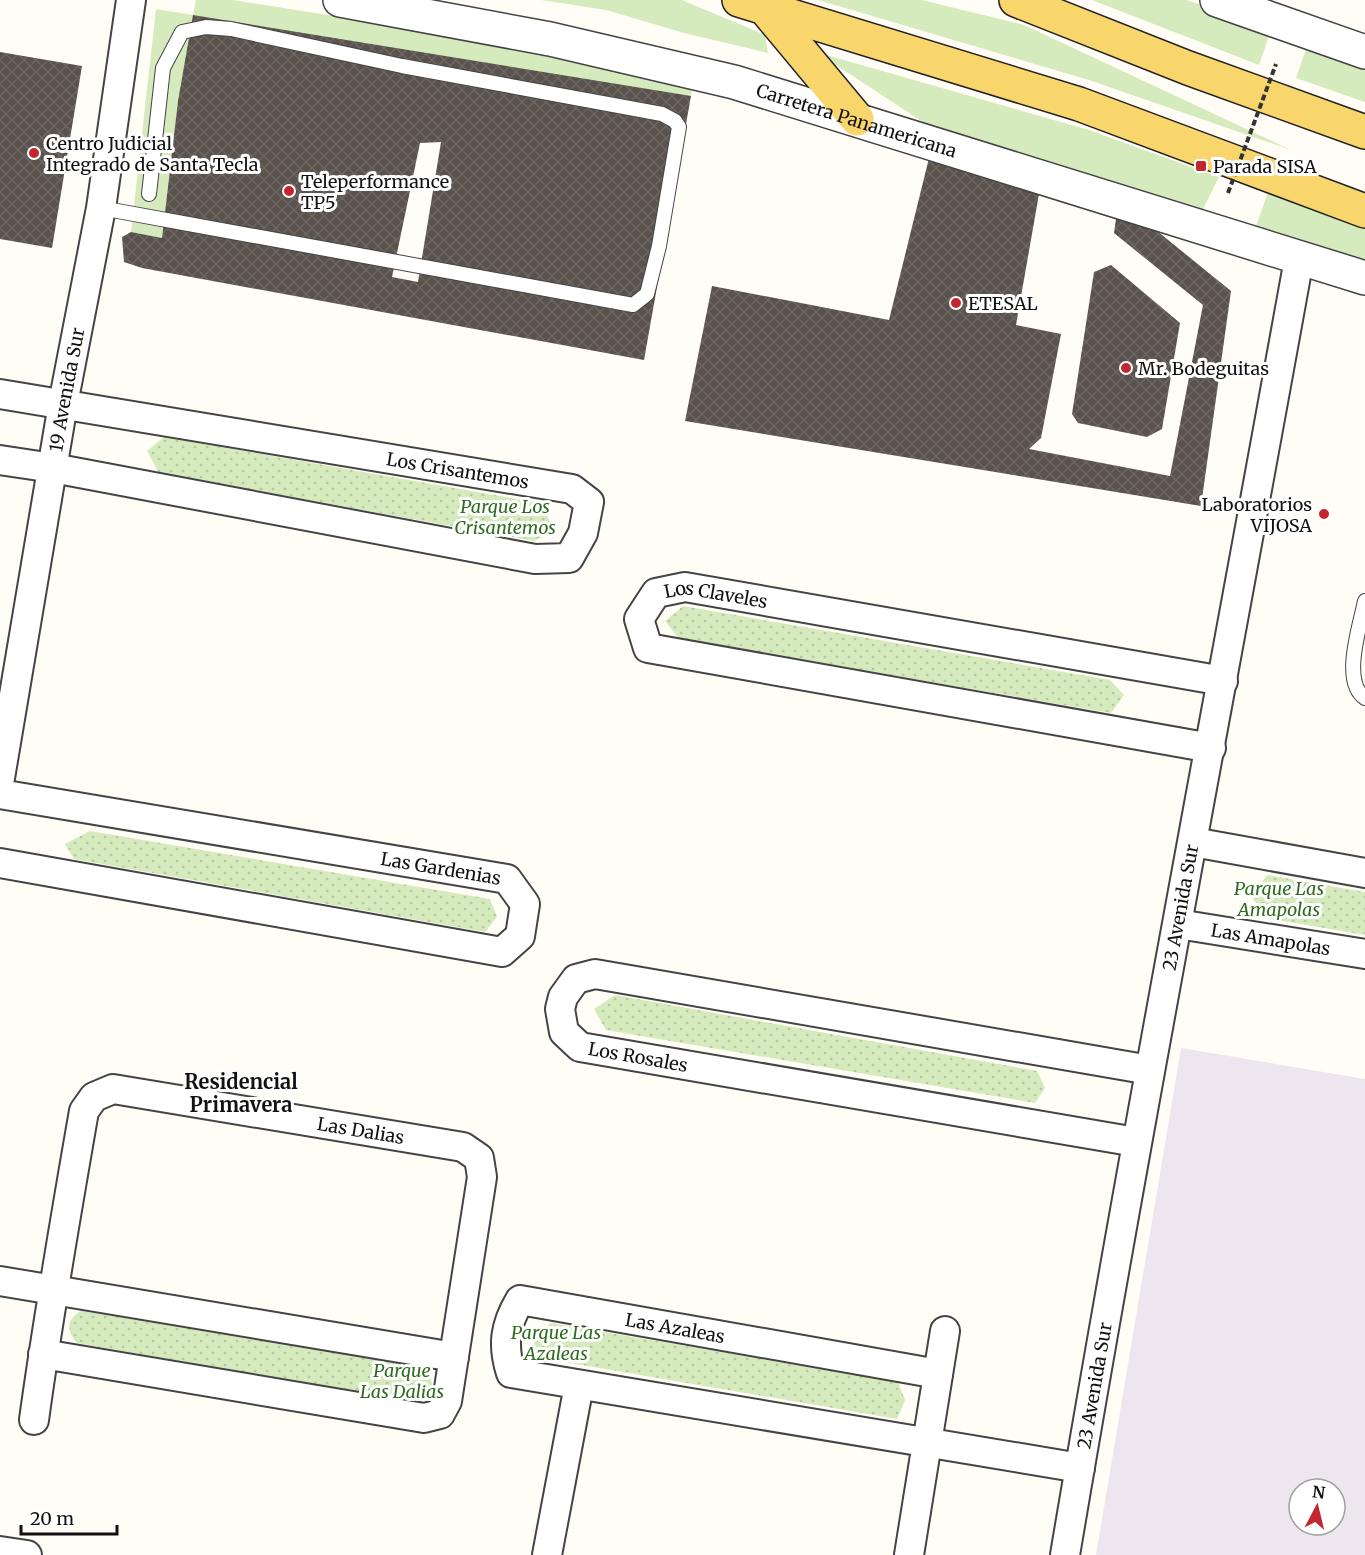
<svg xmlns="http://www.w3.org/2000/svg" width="1365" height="1555" font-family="Merriweather,serif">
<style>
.industrial{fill:#eee6ef;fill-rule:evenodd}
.grass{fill:#d5ebbd}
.park{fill:url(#park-dots)}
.building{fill:url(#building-cross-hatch);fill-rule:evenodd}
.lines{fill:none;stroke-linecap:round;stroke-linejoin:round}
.service-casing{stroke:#444;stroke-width:16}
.minor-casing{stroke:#444;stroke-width:32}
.tertiary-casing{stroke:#444;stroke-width:36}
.primary-casing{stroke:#222;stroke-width:36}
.service{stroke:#fff;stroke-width:14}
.minor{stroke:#fff;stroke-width:28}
.tertiary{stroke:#fff;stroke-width:33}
.primary{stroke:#f9d66b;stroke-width:33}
.path-bridge{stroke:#333;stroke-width:4;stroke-dasharray:6 3;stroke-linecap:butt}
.poi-dot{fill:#c4262e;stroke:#fff;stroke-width:2}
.labels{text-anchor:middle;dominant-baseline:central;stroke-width:6;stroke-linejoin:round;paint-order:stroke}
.street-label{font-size:18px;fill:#111;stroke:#fff}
.poi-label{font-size:18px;fill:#111;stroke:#fff;text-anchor:start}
.park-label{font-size:18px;font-style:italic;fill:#2f6b1f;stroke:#fff}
.neighbourhood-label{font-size:20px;font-weight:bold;fill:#111;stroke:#fff}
</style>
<defs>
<pattern id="park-dots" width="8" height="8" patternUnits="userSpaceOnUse" patternTransform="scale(1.5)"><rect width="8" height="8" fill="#d5ebbd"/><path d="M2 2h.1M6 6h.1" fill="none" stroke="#b6c8a1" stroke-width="1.8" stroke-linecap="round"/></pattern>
<pattern id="building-cross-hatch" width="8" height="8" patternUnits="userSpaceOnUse" patternTransform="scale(1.5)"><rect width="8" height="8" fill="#5a524d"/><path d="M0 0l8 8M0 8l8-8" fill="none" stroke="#6d6662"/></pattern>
</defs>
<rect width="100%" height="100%" fill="#fffdf5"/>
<path class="industrial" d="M1181 1048 1365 1079V1555H1096ZM1299 1489H1335V1525H1299Z"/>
<path class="grass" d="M196 0H233L640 65 694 78 691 96 178 101 162 238 131 232 156 9 193 15Z
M541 0H682L765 35 768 53 684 33 606 10Z
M818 0H922L1024 25 1291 150 1089 80Z
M1092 0H1187L1271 30 1259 65Z
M1307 46 1365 66V102L1296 78Z
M816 52 1089 130 1219 177 1199 217 929 126Z
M1268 192 1365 229V262L1253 235Z"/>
<path class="park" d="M164 437 540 503 555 531 534 541 159 473 147 451Z
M683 606 1110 680 1124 695 1111 713 679 639 665 621Z
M90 831 490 899 497 917 485 932 74 859 65 844Z
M1267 875 1365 892V935L1266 918 1252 897Z
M615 995 1037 1071 1045 1088 1035 1103 606 1030 594 1009Z
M81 1311 417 1363C434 1376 439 1389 419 1403L77 1343C66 1330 66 1320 81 1311Z
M551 1323 898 1382 905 1400 897 1419 541 1358 532 1338Z"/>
<path class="building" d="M193 15 691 96 644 360 142 268 124 262 122 237 131 232 162 238 178 101ZM441 142 418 282 392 277 420 143Z
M0 52 82 66 52 248 0 239Z
M929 158 1039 194 1016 325 1061 334 1041 438 1029 449 1170 476 1203 305 1114 233 1117 212 1141 218 1231 291 1201 506 685 421 712 286 889 320Z
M1111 265 1180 323 1162 429 1147 437 1078 423 1072 414 1094 272Z"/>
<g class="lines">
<defs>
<path id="service" d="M101 208 633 305 647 294 659 246 679 127 675 121 662 114 402 66 231 29 206 27 182 32 163 68 149 194
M1365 601C1360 626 1341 682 1365 698"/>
<g id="minor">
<path id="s1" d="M0 394 572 489 589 502 583 533 569 558 535 559 53 468 0 460"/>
<path id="s2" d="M1211 748 648 648 639 619 656 593 685 587 1223 681"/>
<path id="s3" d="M0 778 63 404 101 208 131 0"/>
<path id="s4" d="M0 794 507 879 525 904 520 936 502 952 0 863"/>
<path d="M1193 842 1365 873"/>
<path id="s5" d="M1178 924 1365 954"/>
<path d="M1136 1142 580 1047 564 1032 560 1009 563 997 576 979 595 974 1150 1070"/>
<path d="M0 1281 454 1357"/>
<path d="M938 1374 520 1300C505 1325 502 1345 511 1373L1080 1468"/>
<path id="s6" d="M34 1420C48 1317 66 1214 84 1111L94 1097 113 1089 463 1147 479 1158 482 1177 447 1401 440 1414 424 1418 43 1354"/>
<path d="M0 1551 27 1555"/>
<path d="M547 1555 579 1385"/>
<path d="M909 1555 945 1331"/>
<path id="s7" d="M1065 1555C1138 1122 1221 691 1299 259"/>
</g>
<g id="tertiary">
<path id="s8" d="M340 0 550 39 734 82 1365 278"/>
<path d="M1217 0 1365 52"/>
</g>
<path id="primary" d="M739 0 1079 104 1365 211
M1016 0 1188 68 1365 132
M762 5 857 119"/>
</defs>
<use href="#service" class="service-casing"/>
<use href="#minor" class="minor-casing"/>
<use href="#tertiary" class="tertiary-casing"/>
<use href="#primary" class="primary-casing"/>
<use href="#service" class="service"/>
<use href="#minor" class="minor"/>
<use href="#tertiary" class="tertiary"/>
<use href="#primary" class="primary"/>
<path class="path-bridge" d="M1228 193 1276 64"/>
</g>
<g class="poi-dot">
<circle cx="34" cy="153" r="6"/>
<rect x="1195" y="160" width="12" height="12" rx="3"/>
<circle cx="289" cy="191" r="6"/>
<circle cx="956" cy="303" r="6"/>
<circle cx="1126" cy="368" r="6"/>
<circle cx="1324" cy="514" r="6"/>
</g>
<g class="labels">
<g class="street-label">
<text stroke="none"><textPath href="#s8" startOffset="531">Carretera Panamericana</textPath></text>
<text stroke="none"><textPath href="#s3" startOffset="394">19 Avenida Sur</textPath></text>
<text stroke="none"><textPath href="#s1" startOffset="464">Los Crisantemos</textPath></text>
<text stroke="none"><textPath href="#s2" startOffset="694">Los Claveles</textPath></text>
<text stroke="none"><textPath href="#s4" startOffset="447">Las Gardenias</textPath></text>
<text stroke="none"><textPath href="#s7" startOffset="658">23 Avenida Sur</textPath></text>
<text stroke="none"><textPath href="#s5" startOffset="94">Las Amapolas</textPath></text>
<text transform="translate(638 1057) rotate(10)">Los Rosales</text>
<text stroke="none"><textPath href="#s6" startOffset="602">Las Dalias</textPath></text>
<text transform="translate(675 1328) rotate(10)">Las Azaleas</text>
<text stroke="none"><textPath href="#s7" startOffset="172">23 Avenida Sur</textPath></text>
</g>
<g class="poi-label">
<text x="46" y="143">Centro Judicial<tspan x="46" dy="21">Integrado de Santa Tecla</tspan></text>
<text x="1213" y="166">Parada SISA</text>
<text x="301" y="181">Teleperformance<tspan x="301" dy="21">TP5</tspan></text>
<text x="968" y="303">ETESAL</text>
<text x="1138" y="368">Mr. Bodeguitas</text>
<text x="1312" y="504" text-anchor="end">Laboratorios<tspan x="1312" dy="21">VIJOSA</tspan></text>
</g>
<g class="park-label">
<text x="505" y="506">Parque Los<tspan x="505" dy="21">Crisantemos</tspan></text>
<text x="1279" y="888">Parque Las<tspan x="1279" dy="21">Amapolas</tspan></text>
<text x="556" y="1332">Parque Las<tspan x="556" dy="21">Azaleas</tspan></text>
<text x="402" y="1370">Parque<tspan x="402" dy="21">Las Dalias</tspan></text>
</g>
<g class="neighbourhood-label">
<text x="241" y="1081">Residencial<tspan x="241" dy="23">Primavera</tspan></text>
</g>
</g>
<g transform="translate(1317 1507) rotate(7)"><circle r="28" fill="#ffffff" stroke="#a0a0a0" stroke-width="1.5"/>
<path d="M0-4.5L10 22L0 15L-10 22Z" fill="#c4262e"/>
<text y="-9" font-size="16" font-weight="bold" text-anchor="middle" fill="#111111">N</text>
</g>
<path d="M21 1525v9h96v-9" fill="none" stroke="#111111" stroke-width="3"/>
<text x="30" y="1525" font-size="18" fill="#111111" stroke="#ffffff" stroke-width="4.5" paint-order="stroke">20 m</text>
</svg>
